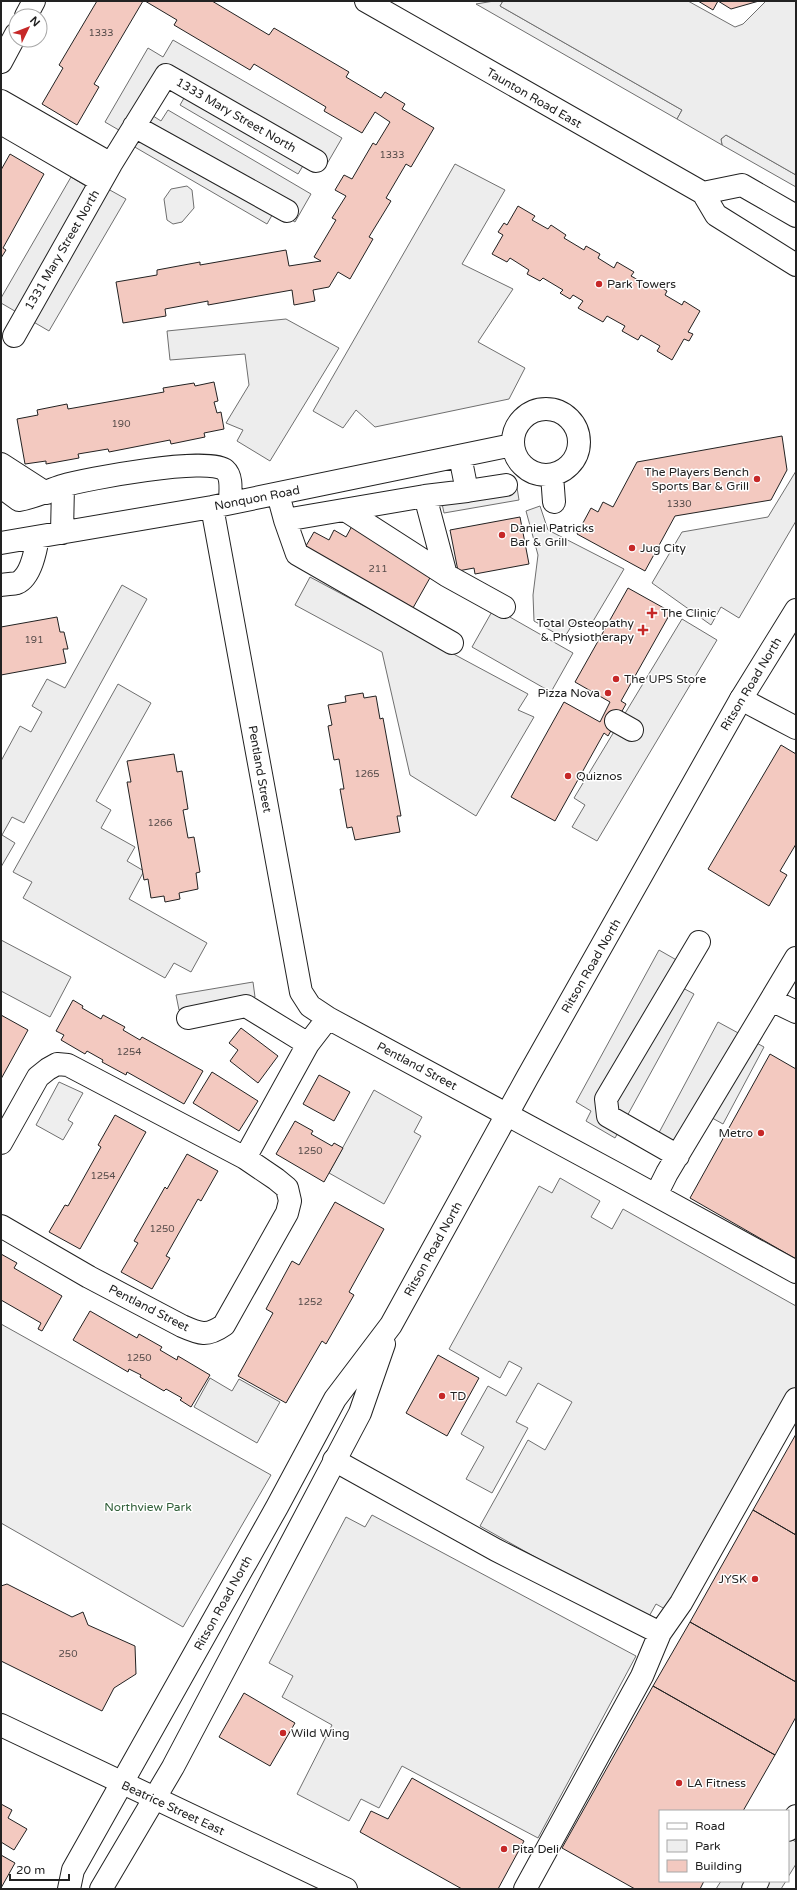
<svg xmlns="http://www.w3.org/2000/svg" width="797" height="1890" font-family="'Varela Round',sans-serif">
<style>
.green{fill:#eee;stroke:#6f6f6f}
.parking{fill:#ededed;stroke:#6f6f6f}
.building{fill:#f3c9c0;stroke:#222}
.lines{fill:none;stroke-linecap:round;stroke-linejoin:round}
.minor-casing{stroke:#222;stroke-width:24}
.major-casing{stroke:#222;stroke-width:24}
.minor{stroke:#fff;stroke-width:22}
.major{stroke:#fff;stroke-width:22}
.poi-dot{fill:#c62828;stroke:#fff;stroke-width:1.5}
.labels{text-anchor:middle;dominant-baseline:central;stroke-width:3;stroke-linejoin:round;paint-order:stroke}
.number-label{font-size:10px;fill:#564c4a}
.street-label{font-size:12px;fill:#222;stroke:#fff}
.poi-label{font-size:12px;fill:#222;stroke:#fff;text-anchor:start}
.park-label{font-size:12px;fill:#2f5e38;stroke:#fff}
</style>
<rect width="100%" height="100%" fill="#fff"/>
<path class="green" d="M494 1H503L500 6 682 110 677 119 476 4Z
M726 135 796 175V187L722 145 721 139Z
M187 186 192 190 194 208 182 222 173 224 167 220 164 199 171 189Z
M59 1082 83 1093 68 1120 73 1123 63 1140 36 1125Z
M1 1324 271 1475 183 1627 1 1523Z"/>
<path class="parking" d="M503 1H688L735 27 743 24 766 1H796V175L726 135 721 139 722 145 677 119 682 110 500 6Z
M173 40 342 138 324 169 307 159 298 174 180 105 187 93 169 82 150 114 161 121 168 110 311 194 295 222 275 210 267 224 133 146 136 140 105 122 148 48 163 57Z
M455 164 505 190 462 264 513 289 478 342 525 368 509 399 375 427 356 410 343 428 313 411Z
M71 177 104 197 108 189 126 199 49 331 1 303V298Z
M286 319 339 348 270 461 237 441 243 430 226 423 249 385 245 354 170 360 167 331Z
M796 471V521L739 618 721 607 711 625 652 583 682 532 768 517Z
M516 481 519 500 444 513 440 494Z
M540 506 548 530 624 569 589 628 574 622 564 638 534 621 533 595 538 555 526 511Z
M310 577 528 694 518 710 534 717 476 816 410 775 382 652 295 605Z
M122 585 147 599 24 823 12 817 2 835 15 843 1 867V761L20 726 31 732 42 712 32 706 47 679 65 688Z
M494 608 573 653 551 692 472 647Z
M682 619 717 640 597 841 572 827 585 805 574 798Z
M118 684 151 703 96 801 111 810 101 828 135 847 127 861 144 871 129 899 207 943 191 972 174 963 165 978 23 898 32 882 13 872Z
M1 940 71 977 50 1017 1 991Z
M659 950 680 962 670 981 694 994 615 1138 586 1121 591 1111 576 1102Z
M253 982 255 997 179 1010 176 995Z
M718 1022 764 1047 723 1124 705 1114 682 1157 654 1142Z
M374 1090 422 1117 414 1132 421 1136 384 1204 329 1173Z
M560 1178 600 1201 591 1217 612 1229 623 1209 796 1306V1390L672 1613 656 1604 647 1620 480 1526 528 1440 545 1450 572 1402 538 1383 516 1422 528 1428 492 1493 466 1479 484 1447 461 1434 488 1386 506 1396 522 1368 509 1361 500 1378 449 1349 539 1186 552 1193Z
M210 1378 232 1391 239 1379 280 1402 257 1443 194 1407Z
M372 1515 636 1656 538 1838 402 1766 379 1808 361 1799 349 1821 297 1794 332 1725 282 1697 293 1676 269 1663 346 1517 365 1527Z
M788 1837 796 1842V1864L788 1877Z
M721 1881H786L781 1889H716Z"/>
<path class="building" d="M97 1H143L94 84 99 87 77 125 42 104 63 68 59 65Z
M145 1H212L269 35 274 28 349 72 346 77 381 98 385 92 405 104 402 109 434 128 411 167 406 164 386 198 391 201 369 237 373 239 350 279 338 272 329 287 313 290 315 301 294 305 292 290 208 305V301L165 309 166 316 123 323 116 282 157 275V270L200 262V265L286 250 289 266 321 261 314 257 336 220 332 218 346 196 335 190 344 175 352 179 373 143 376 145 390 122 375 112 362 133 324 111 326 107 254 64 250 70 174 25 177 20Z
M698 1H759L731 9 718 1 713 10Z
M10 154 44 174 3 248 6 250 1 258V170Z
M518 206 535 216 532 220 548 229 551 225 566 235 564 238 584 250 586 246 600 254 598 258 614 268 617 262 634 272 631 276 649 286 651 282 667 291 665 295 682 305 684 301 700 311 688 332 693 334 689 341 684 339 672 360 657 351 660 346 641 335 638 340 622 331 625 326 607 316 603 322 578 308 583 301 573 295 570 299 560 293 563 290 543 278 540 281 527 274 529 270 510 258 507 262 492 254 503 235 498 232 504 223 507 225Z
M214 382 218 401 214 402 217 413 221 412 224 429 204 433 205 437 171 444 170 440 109 452 108 449 78 454 79 458 46 464V461L25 464 17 419 38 415 37 410 67 404 68 409 164 392 163 388 194 383 195 386Z
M782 436 787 470 771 500 675 516 645 571 577 534 591 508 598 512 603 502 613 507 637 462Z
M520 517 529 564 475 574 474 568 458 571 450 530Z
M352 526 431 576 409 615 303 551 314 532 329 540 334 530 346 537Z
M628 588 671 612 621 701 626 704 608 736 604 733 555 821 511 797 564 702 600 722 610 702 575 682Z
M57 617 60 632H64L68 649H63L66 663 1 675V627Z
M363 693 364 698 376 696 380 719 383 718 401 816H397L400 832 355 840 352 827 347 828 340 789H344L339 759 334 760 328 726 332 725 328 705 346 702 345 696Z
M781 745 796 754V844L780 871 787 875 769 906 708 869Z
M174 754 177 772 182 771 188 809 183 810 188 838 194 837 200 872 196 873 198 889 179 893 180 899 165 902 164 896 151 898 148 879 144 880 127 782H131L127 761Z
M73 1000 83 1006 82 1008 101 1019 103 1015 125 1027 123 1030 140 1040 142 1037 203 1071 184 1104 127 1072 126 1075 102 1062 103 1060 87 1051 85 1054 61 1040 64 1035 56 1031Z
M1 1015 28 1030 1 1079Z
M241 1028 278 1056 258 1083 230 1061 238 1050 229 1043Z
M770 1054 796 1069V1259L690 1198Z
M212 1072 258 1101 239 1131 193 1103Z
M319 1075 350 1092 334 1121 303 1104Z
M115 1115 146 1132 80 1249 49 1232 65 1205 68 1206 101 1147 98 1145Z
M295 1121 313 1131 311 1134 332 1146 334 1143 343 1148 324 1182 276 1154Z
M187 1154 218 1171 201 1201 198 1199 166 1256 170 1258 152 1289 121 1272 138 1243 134 1241 165 1187 167 1189Z
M335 1202 384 1229 349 1292 354 1295 326 1344 322 1341 286 1403 238 1376 273 1313 266 1309 292 1261 299 1265Z
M1 1254 17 1263 14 1268 62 1296 42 1331 38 1329 41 1323 1 1300Z
M90 1311 137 1338 139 1334 162 1347 160 1350 177 1360 178 1356 210 1375 191 1407 180 1400 182 1398 166 1389 164 1391 140 1377 141 1375 129 1369 128 1372 73 1340Z
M438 1355 479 1378 447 1436 406 1413Z
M796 1434V1535L753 1510Z
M753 1510 796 1535V1682L690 1622Z
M7 1584 72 1617 83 1612 88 1625 135 1646 136 1674 114 1688 102 1711 1 1661V1586Z
M690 1622 796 1682V1717L775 1755 653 1686Z
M653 1686 775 1755 743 1811H660V1881H704L700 1889H635L562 1848Z
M244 1693 295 1723 270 1766 219 1737Z
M412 1778 524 1841 498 1889H462L360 1832 371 1811 388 1819Z
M1 1804 12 1810 8 1818 27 1829 14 1850 1 1842Z
M1 1855 15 1863 1 1888Z"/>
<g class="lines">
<defs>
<path id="minor" d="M26 16 34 1
M1 62 16 34
M1 101 111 164
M1 123 101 181
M134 126 287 211
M14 336 111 164 166 75 316 161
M513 442a33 33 0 1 1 66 0a33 33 0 1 1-66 0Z
M1 464 46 493
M552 475 554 502
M1 487 19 500C35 497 47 491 62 486 85 479 209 456 225 470 233 477 230 493 230 503
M467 491 506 485
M278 494 285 520 425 496 467 491 460 456
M425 496 446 575 504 607
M212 507 301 992 310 1006 328 1018 617 1174 796 1272
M345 510 446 575
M285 520 297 554 452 643
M62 533 63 486
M1 543 212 507 512 445
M1 585C6 584 13 584 17 583 31 577 36 549 38 537
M741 699 796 728
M616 721 632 730
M771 1000 796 1012
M188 1018 246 1006 308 1044
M1 1143 38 1077 48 1069 57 1064 68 1065 245 1158 276 1179 287 1188 290 1201 287 1213 224 1325C207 1337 200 1334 182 1326L89 1277 1 1226
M678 1156 608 1116 606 1099 699 942
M245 1158 308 1044 328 1018
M656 1195 667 1173 796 958
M334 1460 496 1550 660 1633
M1 1725 346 1889
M788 1830 796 1816
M525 1889 642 1676 660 1633 681 1603 796 1399
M753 1889 758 1881"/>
<path id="major" d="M366 1 703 193 716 215 796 265
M703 193 742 185 796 216
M69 1889 73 1870 277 1507 335 1399 391 1325 527 1078 741 699 796 610
M101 1889 173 1767 360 1413 384 1344"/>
</defs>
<use href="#minor" class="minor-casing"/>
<use href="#major" class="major-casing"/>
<use href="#minor" class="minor"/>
<use href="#major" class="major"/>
</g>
<g class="poi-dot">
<circle cx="599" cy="284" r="4"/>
<circle cx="757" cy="479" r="4"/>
<circle cx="502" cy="535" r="4"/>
<circle cx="632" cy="548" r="4"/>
<path d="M650 607h4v4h4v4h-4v4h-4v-4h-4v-4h4z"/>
<path d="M641 624h4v4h4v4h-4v4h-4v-4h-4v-4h4z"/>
<circle cx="616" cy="679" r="4"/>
<circle cx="608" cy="693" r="4"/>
<circle cx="568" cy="776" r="4"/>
<circle cx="761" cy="1133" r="4"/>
<circle cx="442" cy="1396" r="4"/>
<circle cx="755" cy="1579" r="4"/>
<circle cx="283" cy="1733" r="4"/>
<circle cx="679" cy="1783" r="4"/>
<circle cx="504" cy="1849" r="4"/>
</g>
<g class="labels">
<g class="number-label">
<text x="101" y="33">1333</text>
<text x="392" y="155">1333</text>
<text x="121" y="424">190</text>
<text x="679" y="504">1330</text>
<text x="378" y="569">211</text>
<text x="34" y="640">191</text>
<text x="367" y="774">1265</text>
<text x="160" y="823">1266</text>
<text x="129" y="1052">1254</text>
<text x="310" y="1151">1250</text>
<text x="103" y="1176">1254</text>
<text x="162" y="1229">1250</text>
<text x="310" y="1302">1252</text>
<text x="139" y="1358">1250</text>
<text x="68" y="1654">250</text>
</g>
<g class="street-label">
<text transform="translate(534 98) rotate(30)">Taunton Road East</text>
<text transform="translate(236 115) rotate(30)">1333 Mary Street North</text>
<text transform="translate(62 250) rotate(-60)">1331 Mary Street North</text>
<text transform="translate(257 498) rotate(-11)">Nonquon Road</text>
<text transform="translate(751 684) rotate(-59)">Ritson Road North</text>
<text transform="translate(260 769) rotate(80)">Pentland Street</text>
<text transform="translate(591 966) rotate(-60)">Ritson Road North</text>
<text transform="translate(417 1066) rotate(28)">Pentland Street</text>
<text transform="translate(433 1249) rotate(-61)">Ritson Road North</text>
<text transform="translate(149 1308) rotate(27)">Pentland Street</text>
<text transform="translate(223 1603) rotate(-61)">Ritson Road North</text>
<text transform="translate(173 1808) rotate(25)">Beatrice Street East</text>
</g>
<g class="poi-label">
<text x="607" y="284">Park Towers</text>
<text x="749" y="472" text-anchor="end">The Players Bench<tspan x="749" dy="14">Sports Bar &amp; Grill</tspan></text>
<text x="510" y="528">Daniel Patricks<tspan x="510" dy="14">Bar &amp; Grill</tspan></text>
<text x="640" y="548">Jug City</text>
<text x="661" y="613">The Clinic</text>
<text x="634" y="623" text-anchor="end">Total Osteopathy<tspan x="634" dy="14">&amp; Physiotherapy</tspan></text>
<text x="624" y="679">The UPS Store</text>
<text x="600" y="693" text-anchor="end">Pizza Nova</text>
<text x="576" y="776">Quiznos</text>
<text x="753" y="1133" text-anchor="end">Metro</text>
<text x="450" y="1396">TD</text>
<text x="747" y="1579" text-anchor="end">JYSK</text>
<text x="291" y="1733">Wild Wing</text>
<text x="687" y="1783">LA Fitness</text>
<text x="512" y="1849">Pita Deli</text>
</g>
<g class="park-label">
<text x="148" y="1507">Northview Park</text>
</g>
</g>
<rect width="797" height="1890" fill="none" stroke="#222222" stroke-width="4"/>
<rect x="659" y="1810" width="130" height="72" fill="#ffffff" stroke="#a7a7a7"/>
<rect x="667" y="1823" width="20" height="6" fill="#ffffff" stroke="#a7a7a7"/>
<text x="695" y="1830" font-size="12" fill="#222222">Road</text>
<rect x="667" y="1840" width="20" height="12" fill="#eeeeee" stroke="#a7a7a7"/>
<text x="695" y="1850" font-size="12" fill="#222222">Park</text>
<rect x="667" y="1860" width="20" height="12" fill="#f3c9c0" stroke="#a7a7a7"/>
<text x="695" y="1870" font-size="12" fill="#222222">Building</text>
<g transform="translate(28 28) rotate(47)"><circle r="19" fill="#ffffff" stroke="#a7a7a7"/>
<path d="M0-3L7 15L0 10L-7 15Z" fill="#c62828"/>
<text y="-6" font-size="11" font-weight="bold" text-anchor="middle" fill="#222222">N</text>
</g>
<path d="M10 1874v6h59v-6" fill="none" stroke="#222222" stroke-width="2"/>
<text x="16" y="1874" font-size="12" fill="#222222" stroke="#ffffff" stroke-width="3" paint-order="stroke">20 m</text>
</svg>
